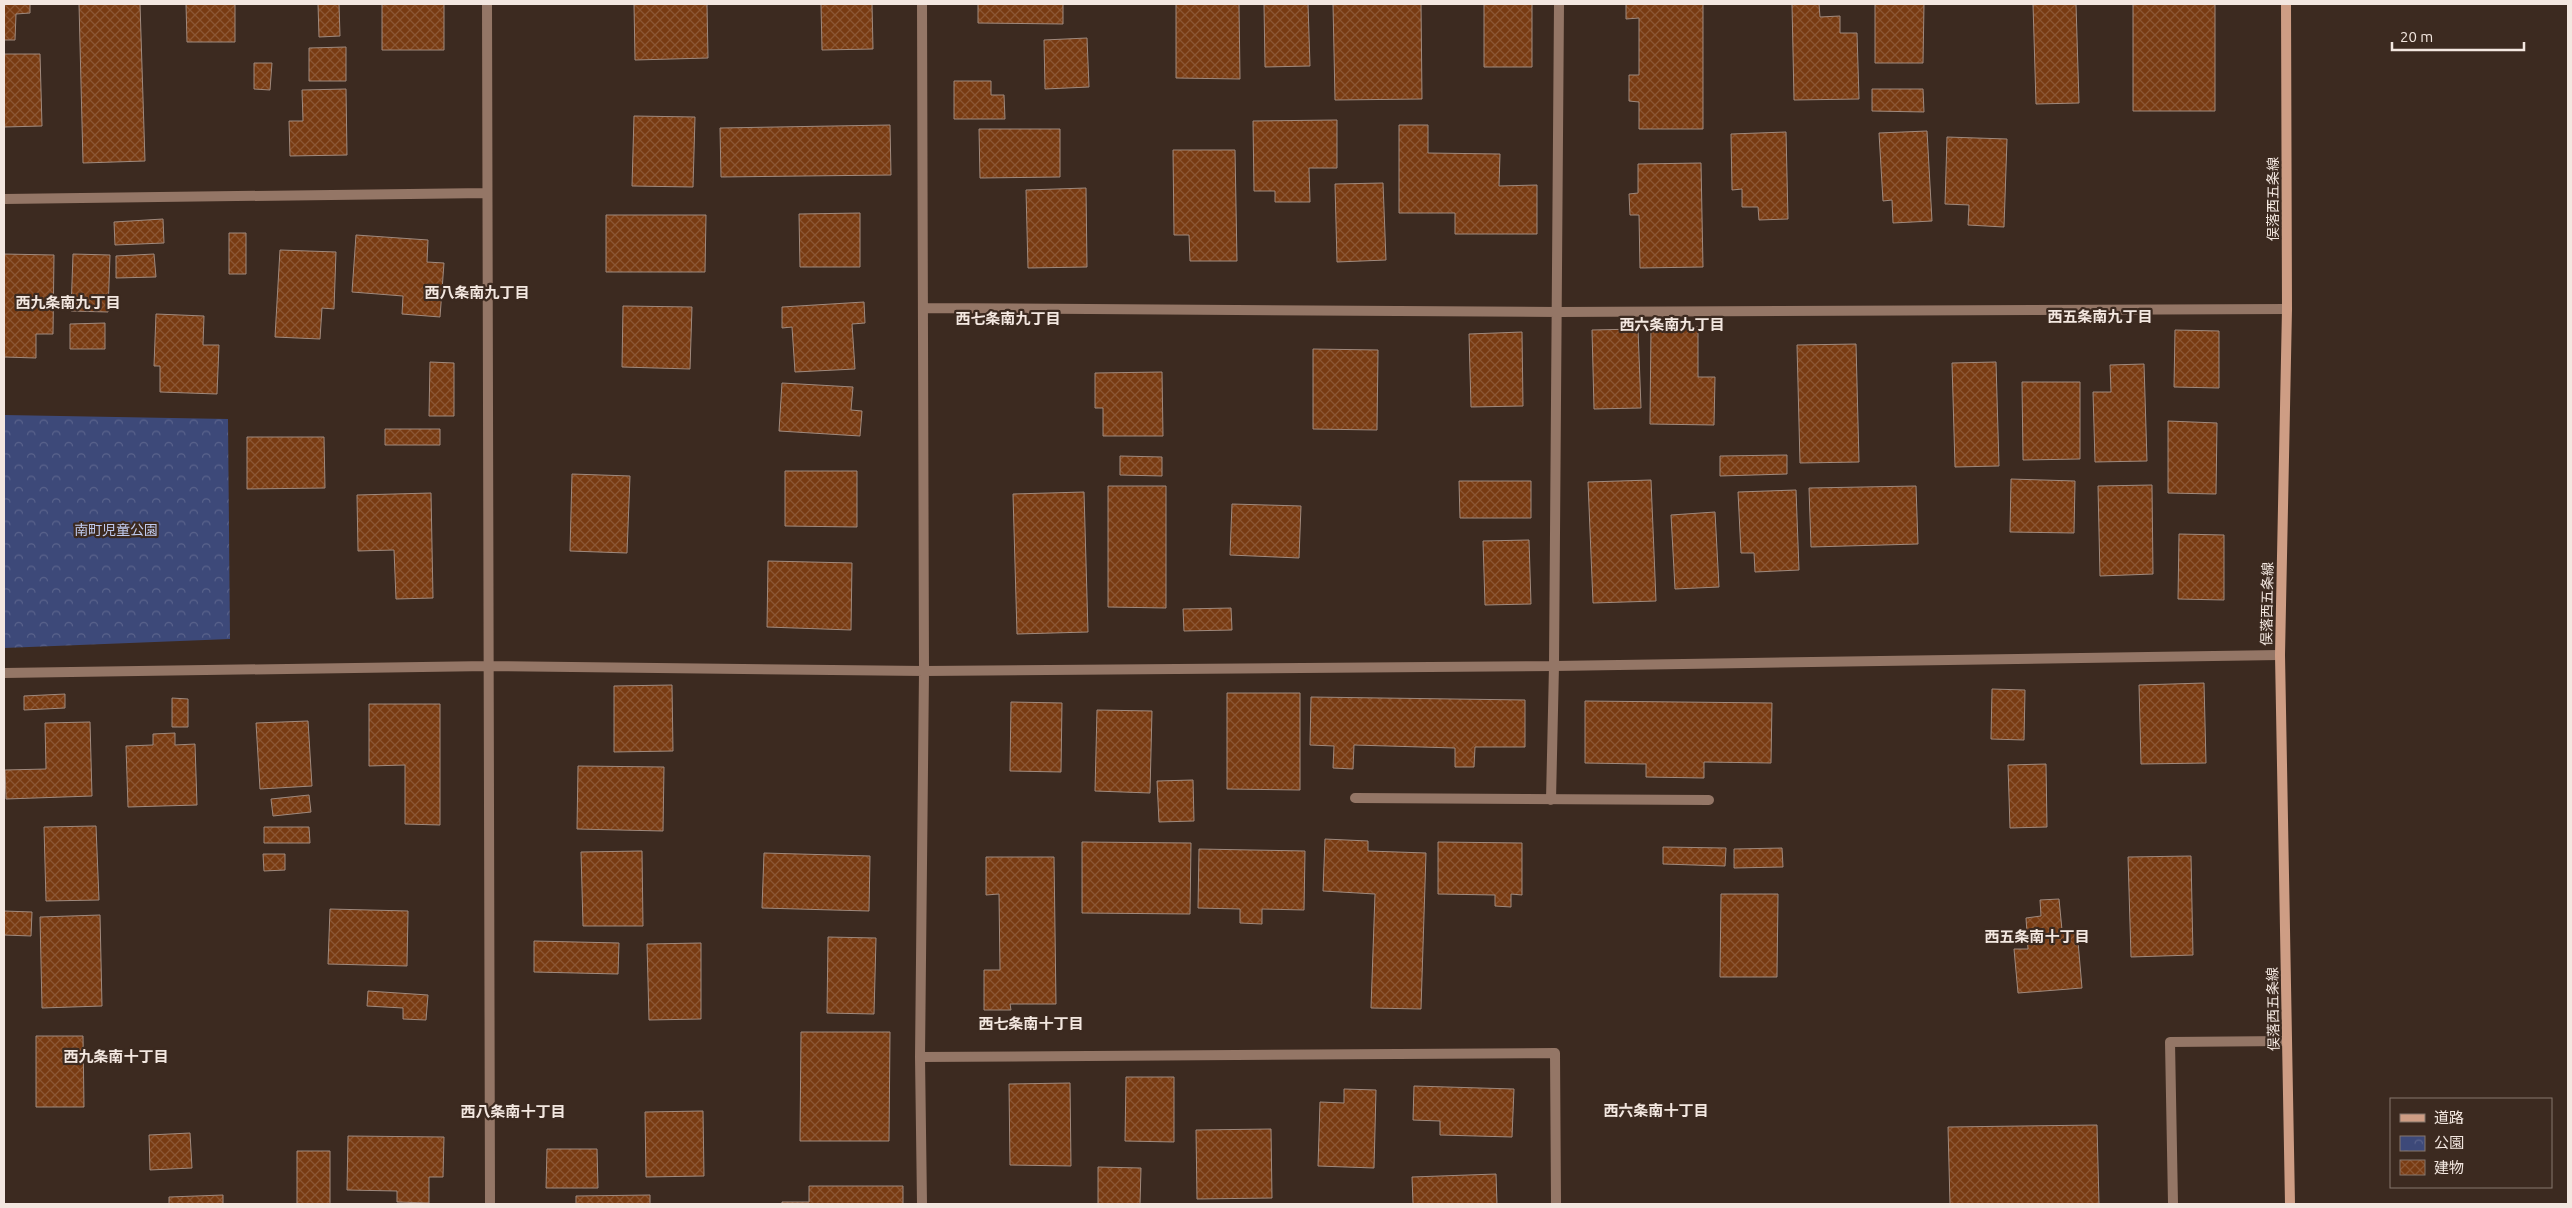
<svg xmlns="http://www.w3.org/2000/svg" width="2572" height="1208" font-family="Ubuntu,'Noto Sans JP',sans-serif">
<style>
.park{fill:url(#park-crowns)}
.building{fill:url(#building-cross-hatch);stroke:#9f897d}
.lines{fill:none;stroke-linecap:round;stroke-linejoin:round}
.service{stroke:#947666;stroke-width:10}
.minor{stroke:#947666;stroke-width:10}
.secondary{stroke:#ce9d84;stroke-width:10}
.labels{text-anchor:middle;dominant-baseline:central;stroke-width:4.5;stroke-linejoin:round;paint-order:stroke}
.street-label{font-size:14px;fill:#f3e7e0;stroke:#3c2a20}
.park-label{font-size:14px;fill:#c0cbef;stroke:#3c2a20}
.neighbourhood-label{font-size:15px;font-weight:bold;fill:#f3e7e0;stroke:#3c2a20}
</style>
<defs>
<pattern id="park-crowns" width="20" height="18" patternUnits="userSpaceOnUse" patternTransform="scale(1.25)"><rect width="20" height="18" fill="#3d4979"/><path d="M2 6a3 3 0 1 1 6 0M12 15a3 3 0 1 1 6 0" fill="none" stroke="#5a638c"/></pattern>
<pattern id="building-cross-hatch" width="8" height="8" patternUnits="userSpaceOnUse" patternTransform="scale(1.25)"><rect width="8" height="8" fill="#783b12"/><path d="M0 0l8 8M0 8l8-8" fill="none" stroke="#8c5734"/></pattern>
</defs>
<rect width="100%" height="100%" fill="#3c2a20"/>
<path class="park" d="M4 415 228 419 230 639 4 648Z"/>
<path class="building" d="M4 4H30V13L16 14 15 40H4Z
M79 4H140L145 161 83 163Z
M186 4H235V42H187Z
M318 4H339L340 36 319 37Z
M382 4H444V50H382Z
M634 4H707L708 58 635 60Z
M821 4H872L873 49 822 50Z
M978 4H1063V24L978 23Z
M1176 4H1239L1240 79 1176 78Z
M1264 4H1308L1310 66 1265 67Z
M1333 4H1421L1422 99 1335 100Z
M1484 4H1532V67H1484Z
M1626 4H1703V129H1639V102L1629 101V75H1639V18L1626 19Z
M1792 4H1819L1820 17 1840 16V33H1857L1859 99 1794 100Z
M1875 4H1924L1923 63H1875Z
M2033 4H2076L2079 103 2036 104Z
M2133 4H2215V111H2133Z
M1087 38 1089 87 1045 89 1044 40Z
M346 47V81H309V48Z
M4 54H40L42 126 4 127Z
M254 63H272L270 90 254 89Z
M954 81H991V95H1004L1005 119H954Z
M346 89 347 155 290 156 289 121H303L302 90Z
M1872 89H1923L1924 112 1872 111Z
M634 116 695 117 693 187 632 186Z
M1337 120V168H1309L1310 202H1275V191H1254L1253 121Z
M890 125 891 175 721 177 720 128Z
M1399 125H1428V153L1500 154 1499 186 1537 185V234H1455V213H1399Z
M979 129H1060V177L980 178Z
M1927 131 1932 221 1893 223 1892 200 1883 201 1879 133Z
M1786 132 1788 219 1759 220 1758 207H1742V189L1732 190 1731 134Z
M1947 137 2007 139 2004 227 1968 225 1969 205 1945 204Z
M1173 150H1235L1237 261H1190L1189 235H1174Z
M1701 163 1703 267 1640 268 1639 215H1630L1629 194 1638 193V164Z
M1383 183 1386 260 1337 262 1335 184Z
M1086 188 1087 267 1028 268 1026 190Z
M860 213V267H800L799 214Z
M606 215H706L705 272H606Z
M163 219 164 243 115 245 114 222Z
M229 233H246V274H229Z
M356 235 428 240 427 262 444 263 440 317 402 314 403 296 352 292Z
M280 250 336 252 334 309 322 308 320 339 275 337Z
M4 254 54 255 53 334H36V358L4 357Z
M73 254 110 255 108 312 71 311Z
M154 254 156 277 116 278V256Z
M864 302 865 323 852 324 855 369 795 372 792 327 782 328V307Z
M623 306 692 307 690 369 622 367Z
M156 314 204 316 203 345H219L217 394 160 392V366H154Z
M105 323V349H70V324Z
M1651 326 1698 327V377H1715L1714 425 1650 424Z
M1638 329 1641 408 1594 409 1592 330Z
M2175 330 2219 331V388L2174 387Z
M1522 332 1523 406 1471 407 1469 334Z
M1856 344 1859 462 1800 463 1797 345Z
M1313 349 1378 350 1377 430 1313 429Z
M430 362 454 363V416H429Z
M1996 362 1999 466 1955 467 1952 363Z
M2144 364 2147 461 2095 462 2093 392H2111L2110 365Z
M1162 372 1163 436H1103V408H1095V373Z
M2022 382H2080V459L2023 460Z
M782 383 853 387 851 410 862 411 860 436 779 431Z
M2168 421 2217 423 2216 494 2168 493Z
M385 429H440V445H385Z
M247 437H324L325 488 247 489Z
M1787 455V474L1720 476V456Z
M1120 456 1162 457V476L1120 475Z
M785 471H857V527L785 526Z
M572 474 630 476 627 553 570 551Z
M2011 479 2075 481 2074 533 2010 532Z
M1651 480 1656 601 1593 603 1588 482Z
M1459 481H1531V518H1460Z
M2152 485 2153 574 2100 576 2098 486Z
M1108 486H1166V608L1108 607Z
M1916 486 1918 544 1811 547 1809 488Z
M1796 490 1799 570 1755 572 1754 553H1741L1738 492Z
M1084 492 1088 632 1017 634 1013 494Z
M431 493 433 598 396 599 394 550 358 551 357 495Z
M1232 504 1301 506 1299 558 1230 555Z
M1715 512 1719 587 1675 589 1671 515Z
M2179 534 2224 535V600L2178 599Z
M1529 540 1531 604 1485 605 1483 541Z
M768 561 852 563 851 630 767 627Z
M1231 608 1232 630 1184 631 1183 609Z
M2204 683 2206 763 2141 764 2139 685Z
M672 685 673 751 614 752V686Z
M1992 689 2025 690 2024 740 1991 739Z
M1227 693H1300V790L1227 789Z
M65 694V708L24 710V696Z
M1311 697 1525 700V747H1475L1474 767H1455V748L1354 745 1353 769 1333 768 1334 746 1310 745Z
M172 698 188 699V727H172Z
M1585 701 1772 703 1771 763 1704 762V778L1646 777V764L1585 763Z
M1011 702 1062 703 1061 772 1010 771Z
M369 704H440V825L405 824V765L369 766Z
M1097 710 1152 711 1150 793 1095 791Z
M308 721 312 786 260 789 256 723Z
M90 722 92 796 6 799 5 770 46 769 45 723Z
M175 733V745L195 744 197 805 128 807 126 746 153 745V734Z
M2046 764 2047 827 2010 828 2008 765Z
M578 766 664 767 663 831 577 829Z
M1193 780 1194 821 1159 822 1157 781Z
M309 795 311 812 273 816 271 799Z
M96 826 99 900 46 901 44 827Z
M264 827H309L310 843H264Z
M1325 839 1368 841V851L1426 853 1421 1009 1371 1008 1375 894 1323 891Z
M1082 842 1191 843 1190 914 1082 913Z
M1438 842 1522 843V895L1511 894V907L1495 906V895L1438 894Z
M1663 847 1726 848 1725 866 1663 864Z
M1782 848 1783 867 1734 868V849Z
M1199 849 1305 851 1304 910 1262 909V924L1240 923V909L1198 908Z
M642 851 643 926H583L581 852Z
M764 853 870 856 869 911 762 908Z
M263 854H285V870L264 871Z
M2191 856 2193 955 2131 957 2128 857Z
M986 857H1054L1056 1004H1010L1011 1010H984V970H1000L999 894 986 895Z
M1721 894H1778L1777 977H1720Z
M2059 899 2062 930H2077L2082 988 2018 993 2014 949H2028L2026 918 2041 916 2040 900Z
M330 909 408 911 407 966 328 964Z
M4 911 32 912 31 936 4 935Z
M100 915 102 1006 42 1008 40 917Z
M828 937 876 938 874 1014 827 1013Z
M534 941 619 943 618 974 534 972Z
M701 943V1019L649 1020 647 944Z
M368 991 428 995 426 1020 403 1019V1008L367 1006Z
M801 1032H890L889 1141H800Z
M36 1036H83L84 1107H36Z
M1126 1077H1174V1142L1125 1141Z
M1070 1083 1071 1166 1010 1165 1009 1084Z
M1414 1086 1514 1089 1512 1137 1440 1135V1121L1413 1120Z
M1344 1089 1376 1090 1374 1168 1318 1166 1320 1102 1344 1103Z
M703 1111 704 1176 646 1177 645 1112Z
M2097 1125 2099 1204H1950L1948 1127Z
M1271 1129 1272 1198 1197 1199 1196 1130Z
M190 1133 192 1168 150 1170 149 1135Z
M348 1136 444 1137 443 1177H429V1203L397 1202V1191L347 1190Z
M547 1149H597L598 1188H546Z
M297 1151H330V1204H297Z
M1098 1167 1141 1168 1140 1204H1098Z
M1496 1174 1497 1204H1413L1412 1177Z
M809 1186H903V1204H782V1202H809Z
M223 1195V1204H169V1197Z
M650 1195V1204H576V1196Z"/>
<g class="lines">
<path class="service" d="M1355 798 1709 800
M1551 800 1554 666
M2173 1204 2170 1042 2287 1041"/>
<path class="minor" d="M487 4 490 1204
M922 4 924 671 920 1057 922 1204
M4 199 487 193
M923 308 1558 312 2287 309
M1554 666 1559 4
M4 673 489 666 924 671 1554 666 2280 655
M920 1057 1555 1053 1556 1204"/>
<path class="secondary" d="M2286 4 2287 309 2280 655 2290 1204"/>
</g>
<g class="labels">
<g class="street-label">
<text transform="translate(2273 199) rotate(-90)">俣落西五条線</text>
<text transform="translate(2267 604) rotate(-89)">俣落西五条線</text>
<text transform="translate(2273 1009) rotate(-91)">俣落西五条線</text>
</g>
<g class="park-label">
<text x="116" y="530">南町児童公園</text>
</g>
<g class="neighbourhood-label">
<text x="477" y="292">西八条南九丁目</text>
<text x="68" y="302">西九条南九丁目</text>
<text x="2100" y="316">西五条南九丁目</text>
<text x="1008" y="318">西七条南九丁目</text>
<text x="1672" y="324">西六条南九丁目</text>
<text x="2037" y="936">西五条南十丁目</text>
<text x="1031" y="1023">西七条南十丁目</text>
<text x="116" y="1056">西九条南十丁目</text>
<text x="1656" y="1110">西六条南十丁目</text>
<text x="513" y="1111">西八条南十丁目</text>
</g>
</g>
<rect width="2572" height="1208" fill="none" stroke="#f3e7e0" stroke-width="10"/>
<rect x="2390" y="1098" width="162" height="90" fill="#3c2a20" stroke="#85766d"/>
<rect x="2400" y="1114" width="25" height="8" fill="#ce9d84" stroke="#85766d"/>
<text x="2434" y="1123" font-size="15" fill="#f3e7e0">道路</text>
<rect x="2400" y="1136" width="25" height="15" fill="url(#park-crowns)" stroke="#85766d"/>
<text x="2434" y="1148" font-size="15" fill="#f3e7e0">公園</text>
<rect x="2400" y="1160" width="25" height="15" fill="url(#building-cross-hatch)" stroke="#85766d"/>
<text x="2434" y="1173" font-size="15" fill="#f3e7e0">建物</text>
<path d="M2392 42v8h132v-8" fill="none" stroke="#f3e7e0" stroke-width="2.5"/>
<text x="2400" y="42" font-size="15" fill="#f3e7e0" stroke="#3c2a20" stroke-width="4" paint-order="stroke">20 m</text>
</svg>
